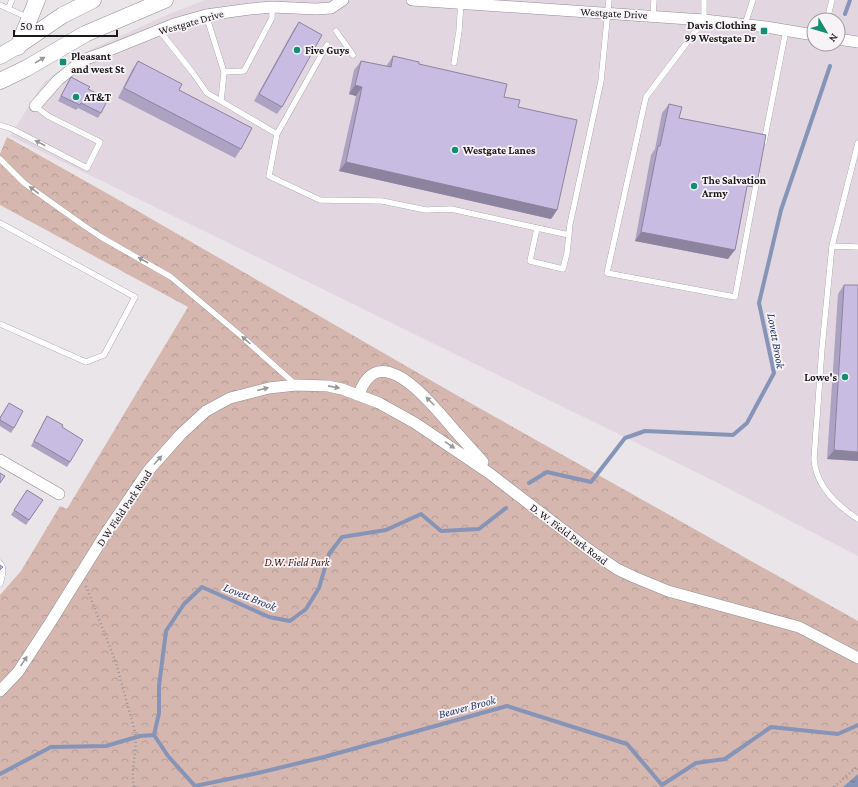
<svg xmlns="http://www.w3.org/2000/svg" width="858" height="787" font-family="'Crimson Pro',serif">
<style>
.built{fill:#e2d7e0;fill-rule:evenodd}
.park{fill:url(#park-crowns)}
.water{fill:url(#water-ripples)}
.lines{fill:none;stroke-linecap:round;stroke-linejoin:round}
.stream{stroke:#8694b7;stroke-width:4}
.lane-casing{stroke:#918d90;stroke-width:6}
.street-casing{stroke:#918d90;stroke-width:12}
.secondary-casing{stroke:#918d90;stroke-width:17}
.path{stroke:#9a9699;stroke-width:2.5;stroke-dasharray:1 3;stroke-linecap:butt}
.lane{stroke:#fff;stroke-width:5.5}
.street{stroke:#fff;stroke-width:11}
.secondary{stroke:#fff;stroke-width:16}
.wall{fill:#aca2c2}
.shaded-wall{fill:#8c849e}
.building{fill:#c8bce2;stroke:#8c849e}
.oneway{fill:#989898}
.poi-dot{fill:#128e73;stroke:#f7f3f7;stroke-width:1.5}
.labels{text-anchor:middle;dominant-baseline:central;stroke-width:3.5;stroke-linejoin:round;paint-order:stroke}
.street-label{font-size:11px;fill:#1b191a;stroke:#f7f3f7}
.poi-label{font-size:11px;font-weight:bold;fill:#1b191a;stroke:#f7f3f7;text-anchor:start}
.park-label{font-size:11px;font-style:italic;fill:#4b160a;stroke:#f7f3f7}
.water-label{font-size:12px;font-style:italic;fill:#2a3b69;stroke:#f7f3f7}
</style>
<defs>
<pattern id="park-crowns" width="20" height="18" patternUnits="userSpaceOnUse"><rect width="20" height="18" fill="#d6b7af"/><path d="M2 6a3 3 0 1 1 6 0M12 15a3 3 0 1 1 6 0" fill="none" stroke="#b79d96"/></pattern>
<pattern id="water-ripples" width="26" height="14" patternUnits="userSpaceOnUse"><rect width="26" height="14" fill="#8694b7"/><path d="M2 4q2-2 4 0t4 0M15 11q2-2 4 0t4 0" fill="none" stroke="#6d7894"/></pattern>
</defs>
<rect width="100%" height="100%" fill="#eae5e9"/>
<path class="built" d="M205 0H858V556L712 480 10 136 44 82 90 50 169 14ZM814 20H838V44H814Z"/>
<path class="park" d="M7 137 110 195 465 400 858 621V787H0V595L21 571 60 506 67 509 188 307 0 205V154Z"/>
<path class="water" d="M858 774V787H843Z"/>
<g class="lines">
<path class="stream" d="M845 14 850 0
M529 483 547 472 591 482 625 438 645 431 733 435 747 423 774 373 759 303 781 210 830 66
M154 735 159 713V686L166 631 184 604 202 587 269 617 290 621 306 609 319 588 329 554 342 537 386 530 421 514 441 531 479 529 506 508
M0 774 51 747 106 746 140 736 154 735 168 756 195 786 258 773 324 757 507 706 627 744 662 785 696 763 725 759 771 727 838 734 858 725"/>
<defs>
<path id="lane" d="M704 0V20L646 97 607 273 735 297 758 174
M0 5 29 18
M8 9 12 0
M206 15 224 72 221 101
M653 15 654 0
M827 20 832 0
M745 24 753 0
M159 30 193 73 207 93 277 134
M336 31 353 55
M327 45 277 134 269 176 320 200 382 201 426 210 451 209 537 228 530 261 563 269 567 253 570 224 601 81 609 0
M454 63 459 31 461 1
M224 72 244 71 272 18V7
M0 125 12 129 87 168 100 142 48 116 35 106
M764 142 786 30
M858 143 832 246 858 247
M0 159 24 183 83 225 101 237 171 277 240 335 295 384
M0 223 135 297 104 355 86 362 0 324
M537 228 569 235
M832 246 822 348 814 459C816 486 836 505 858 519
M0 563C5 569 2 577 0 584"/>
<path id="street" d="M412 0 704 20 766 27 814 35
M838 39 858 42
M35 106 58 80 83 60 100 54 174 24 206 15 250 9 272 7 316 9 331 8 343 0
M359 394C362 386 366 377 375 373 401 362 441 415 456 432 465 442 474 452 483 462
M0 460 59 494
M0 691 18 672 50 623 108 530 148 471 181 434 206 411 230 398 269 388 296 385 328 386 342 389 379 403 415 423 489 473 588 549 617 569 634 577 668 591 799 627 858 658"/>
<path id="secondary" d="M18 47 37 0
M0 56 19 45 63 15 93 0
M0 81 27 68 85 34 165 0"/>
</defs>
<use href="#lane" class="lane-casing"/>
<use href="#street" class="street-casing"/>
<use href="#secondary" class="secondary-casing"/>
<path class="path" d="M86 586 116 663 135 732C138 751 130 769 134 787
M834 787 858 766"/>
<use href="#lane" class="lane"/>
<use href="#street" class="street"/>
<use href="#secondary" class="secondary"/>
</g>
<path class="wall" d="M299 22 282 107 277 114 254 101 294 29Z
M393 56 419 64 504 97 518 107 557 210 551 219 339 171 356 96 349 94 354 70 361 61 386 67 387 65Z
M138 61 179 90 241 149 235 158 118 98 132 70Z
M71 77 88 89 101 113 98 118 78 108 76 110 58 101 68 82Z
M669 104 679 118 758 178 752 187 747 186 728 259 635 241 651 155 655 149 662 113Z
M844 285H858V461L827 459 838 294Z
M9 403 14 428 11 433 0 426V417Z
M47 416 62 427 70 462 67 467 31 446 44 421Z
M27 490 43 500 26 525 11 515Z"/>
<path class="shaded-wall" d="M355 85 362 87 356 96 349 94Z
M346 162 557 210 551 219 339 171Z
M749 176 758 178 752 187 743 186Z
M641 232 735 250 728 259 635 241Z
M834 450 858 452V461L827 459Z"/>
<path class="building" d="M299 22 322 35 282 107 259 94Z
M393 56 419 62V64L507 84 504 97 520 100 518 107 577 120 557 210 346 162 362 87 355 85 361 61 391 67Z
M138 61 182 84 179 90 252 128 241 149 124 88Z
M71 77 90 87 88 89 108 99 101 113 81 103 80 105 61 96Z
M669 104 682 107 679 118 766 135 758 178 749 176 735 250 641 232 658 146H660Z
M844 285H858V452L834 450Z
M9 403 23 411 14 428 0 420V418Z
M47 416 63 425 62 427 83 440 70 462 34 441Z
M0 473 5 476 0 483Z
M27 490 43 500 29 520 14 510Z
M0 565 3 567 0 570Z"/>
<defs><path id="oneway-solid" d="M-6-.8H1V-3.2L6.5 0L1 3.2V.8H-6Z"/></defs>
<g class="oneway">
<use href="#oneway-solid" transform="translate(40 60) rotate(-31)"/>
<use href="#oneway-solid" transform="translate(40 143) rotate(-152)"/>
<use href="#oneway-solid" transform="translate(34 190) rotate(-143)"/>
<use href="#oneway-solid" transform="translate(143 260) rotate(-150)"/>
<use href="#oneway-solid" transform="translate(246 340) rotate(-138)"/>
<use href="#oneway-solid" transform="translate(334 387) rotate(11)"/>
<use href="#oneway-solid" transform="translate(263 389) rotate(-14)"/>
<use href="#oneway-solid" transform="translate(430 401) rotate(-135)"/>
<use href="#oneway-solid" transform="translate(450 445) rotate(34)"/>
<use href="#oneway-solid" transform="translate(158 460) rotate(-48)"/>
<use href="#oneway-solid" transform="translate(24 661) rotate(-56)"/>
</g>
<g class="poi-dot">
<rect x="760" y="27" width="8" height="8" rx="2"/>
<circle cx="297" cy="50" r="4"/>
<rect x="59" y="58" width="8" height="8" rx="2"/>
<circle cx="76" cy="97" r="4"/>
<circle cx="455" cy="150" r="4"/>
<circle cx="694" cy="186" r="4"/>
<circle cx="845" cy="377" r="4"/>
</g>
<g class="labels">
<g class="street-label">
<text transform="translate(614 13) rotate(3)">Westgate Drive</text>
<text transform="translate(191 22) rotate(-16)">Westgate Drive</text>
<text transform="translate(124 508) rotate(-56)">D W Field Park Road</text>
<text transform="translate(569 534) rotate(37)">D. W. Field Park Road</text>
</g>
<g class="poi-label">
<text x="756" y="25" text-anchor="end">Davis Clothing<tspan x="756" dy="13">99 Westgate Dr</tspan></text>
<text x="305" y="50">Five Guys</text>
<text x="71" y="56">Pleasant<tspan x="71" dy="13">and west St</tspan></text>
<text x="84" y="97">AT&amp;T</text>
<text x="463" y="150">Westgate Lanes</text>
<text x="702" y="180">The Salvation<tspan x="702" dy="13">Army</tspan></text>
<text x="837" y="377" text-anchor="end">Lowe's</text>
</g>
<g class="park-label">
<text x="297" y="562">D.W. Field Park</text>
</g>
<g class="water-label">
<text transform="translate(776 341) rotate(80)">Lovett Brook</text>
<text transform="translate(250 597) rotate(22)">Lovett Brook</text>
<text transform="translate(467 707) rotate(-15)">Beaver Brook</text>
</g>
</g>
<g transform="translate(826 32) rotate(128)"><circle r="19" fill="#f7f3f7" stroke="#9f9c9f"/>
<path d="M0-3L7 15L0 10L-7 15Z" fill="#128e73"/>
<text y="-6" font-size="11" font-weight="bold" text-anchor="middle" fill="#1b191a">N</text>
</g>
<path d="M14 30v6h103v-6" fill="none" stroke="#1b191a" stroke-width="2"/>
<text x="20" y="30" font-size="12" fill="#1b191a" stroke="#f7f3f7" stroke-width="3" paint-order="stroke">50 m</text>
</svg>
